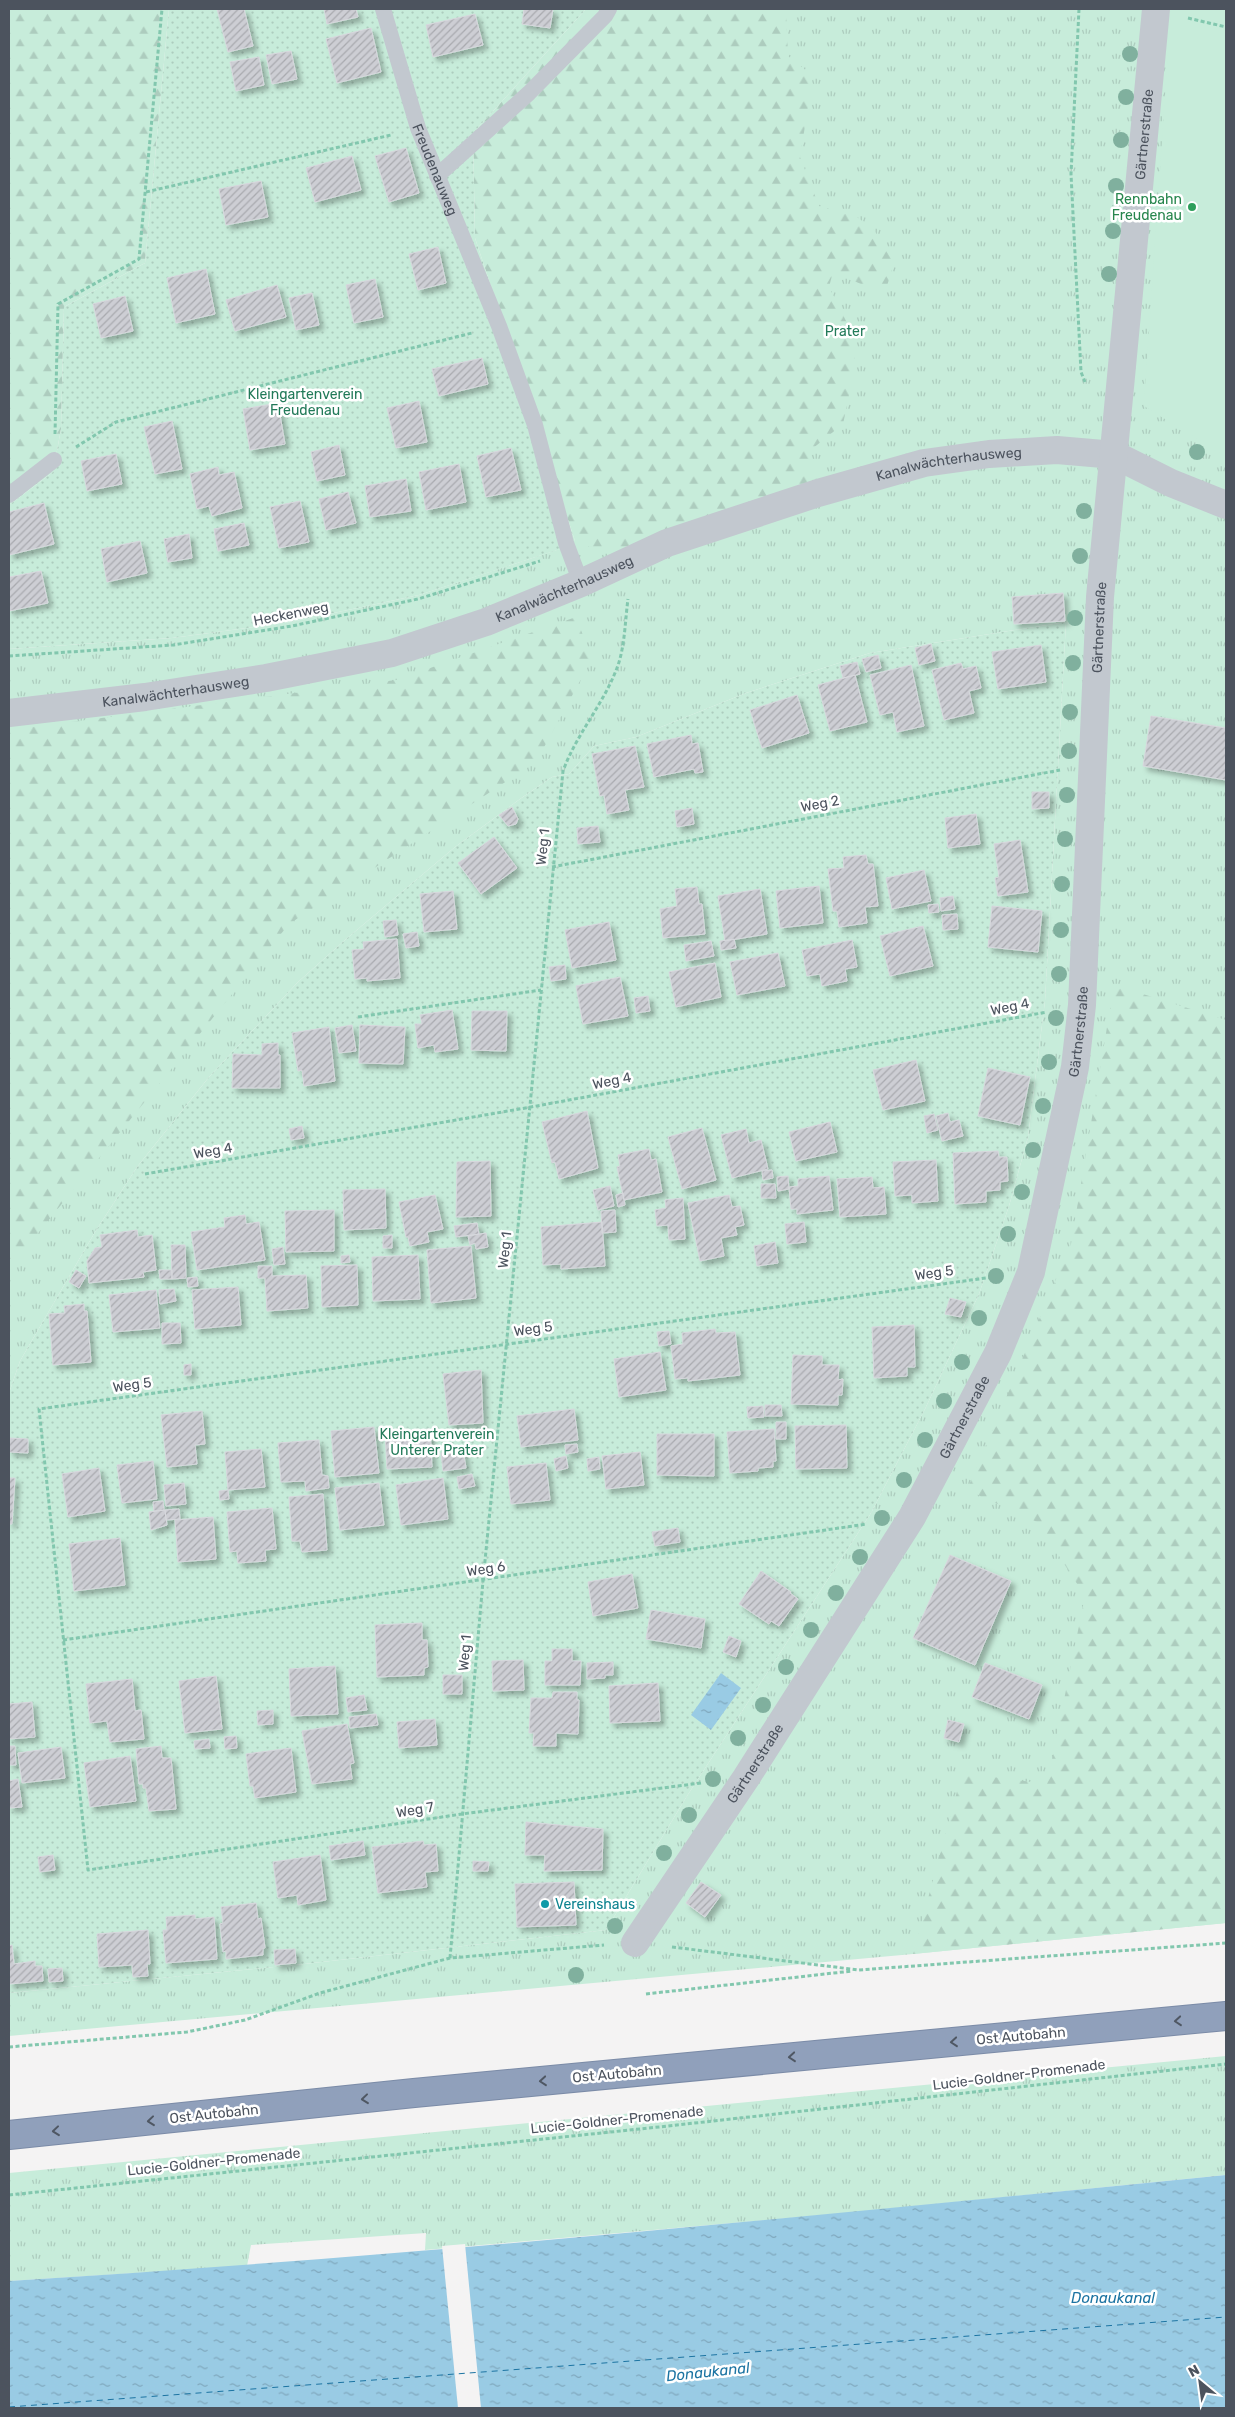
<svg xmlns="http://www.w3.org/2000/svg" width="1235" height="2417" font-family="Rubik,sans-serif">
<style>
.grass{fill:url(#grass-tufts)}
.forest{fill:url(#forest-firs)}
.garden{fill:url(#garden-dots)}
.pitch{fill:#c7ecda}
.water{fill:url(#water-ripples)}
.pier{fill:#f4f3f3}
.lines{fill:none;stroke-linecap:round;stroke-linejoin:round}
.ferry{stroke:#1c74a2;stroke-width:1;stroke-dasharray:6 5;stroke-linecap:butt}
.building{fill:url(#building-hatch);stroke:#d7d8dd;filter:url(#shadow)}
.highway-casing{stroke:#7b8ba7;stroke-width:30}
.path{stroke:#82c7ae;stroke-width:3;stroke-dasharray:4 2.5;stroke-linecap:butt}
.lane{stroke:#c2c8cf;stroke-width:16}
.street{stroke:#c2c8cf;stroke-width:28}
.highway{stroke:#90a0bb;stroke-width:28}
.tree{fill:#80b09e}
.oneway{stroke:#4f5763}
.leisure-dot{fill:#2e9e5b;stroke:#fff;stroke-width:2}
.culture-dot{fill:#0f9aa8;stroke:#fff;stroke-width:2}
.labels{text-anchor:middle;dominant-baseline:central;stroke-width:5;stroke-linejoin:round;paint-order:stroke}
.street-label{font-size:14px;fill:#4c535e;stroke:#fff}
.leisure-label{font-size:14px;fill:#27864d;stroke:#fff;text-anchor:end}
.park-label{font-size:14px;fill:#227a59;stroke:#fff}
.culture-label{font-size:14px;fill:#0d838f;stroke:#fff;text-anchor:start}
.water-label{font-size:15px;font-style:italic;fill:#1c74a2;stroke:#fff}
</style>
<defs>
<pattern id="grass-tufts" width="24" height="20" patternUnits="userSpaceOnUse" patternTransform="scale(1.25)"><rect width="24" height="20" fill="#c7ecda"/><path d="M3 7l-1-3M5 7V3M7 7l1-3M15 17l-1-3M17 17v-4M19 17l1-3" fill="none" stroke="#adccbe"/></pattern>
<pattern id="forest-firs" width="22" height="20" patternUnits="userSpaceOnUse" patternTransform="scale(1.25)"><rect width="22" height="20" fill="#c7ecda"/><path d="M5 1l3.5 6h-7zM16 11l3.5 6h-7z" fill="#adccbe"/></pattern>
<pattern id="garden-dots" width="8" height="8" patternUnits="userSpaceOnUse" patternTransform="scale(1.25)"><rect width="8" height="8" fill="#c7ecda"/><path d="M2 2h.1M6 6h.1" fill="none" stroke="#adccbe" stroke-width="1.8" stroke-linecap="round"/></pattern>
<pattern id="water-ripples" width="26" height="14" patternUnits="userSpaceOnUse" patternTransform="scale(1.25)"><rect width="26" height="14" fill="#99cbe4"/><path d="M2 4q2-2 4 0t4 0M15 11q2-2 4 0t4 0" fill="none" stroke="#7fa7bc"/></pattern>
<pattern id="building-hatch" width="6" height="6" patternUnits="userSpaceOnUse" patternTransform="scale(1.25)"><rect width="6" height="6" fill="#cdced4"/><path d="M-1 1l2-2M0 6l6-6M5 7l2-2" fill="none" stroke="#a9aaaf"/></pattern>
<filter id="shadow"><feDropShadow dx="4.5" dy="4.5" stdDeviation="2.5" flood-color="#0004"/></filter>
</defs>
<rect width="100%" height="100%" fill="#f4f3f3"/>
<path class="grass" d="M586 9H1226V1923L913 1954 9 2036V1993L304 1964 606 1930 687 1796 871 1513 925 1409 979 1294 1009 1206 1028 1137 1045 1001 1066 622 870 653 746 693 636 737 594 746 569 774 552 777 520 799 455 847 345 940 298 982 209 1077 137 1167 95 1232 20 1361 9 1393V649L172 638 291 622 419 595 575 544Z
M1226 2056V2175L846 2213 425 2250 426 2233 251 2245 247 2266 9 2281V2173Z"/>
<path class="forest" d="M9 9H169L145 263 64 307 61 429 53 472 9 505Z
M586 9H786L788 56 813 76 800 157 819 206 857 217 874 230 894 263 887 286 861 284 833 272 829 287 855 339 854 373 843 424 812 449 807 485 620 552 576 544 475 238 473 133Z
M576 617 592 659 536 762 289 924 9 1269V730L396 680Z
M1114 985 1226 1020V1923L913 1954 962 1773 1047 1784 1085 1596 1037 1522 967 1490 1071 1244Z"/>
<path class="garden" d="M169 9H586L473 133 475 238 576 544 419 595 291 622 172 638 9 649V505L53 472 61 429 64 307 145 263Z
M1066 622 1045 1001 1028 1137 1009 1206 979 1294 925 1409 871 1513 687 1796 606 1930 304 1964 9 1993V1393L20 1361 95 1232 137 1167 209 1077 298 982 345 940 455 847 520 799 552 777 569 774 594 746 636 737 746 693 870 653Z"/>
<path class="pitch" d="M1171 9H1226V457L1144 406Z"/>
<path class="water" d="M721 1673 741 1688 711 1730 691 1715Z
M1226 2175V2408H9V2281C415 2256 821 2215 1226 2175Z"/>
<path class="pier" d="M465 2244 481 2408H458L442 2246Z"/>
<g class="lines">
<path class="ferry" d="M9 2407 1226 2317"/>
</g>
<path class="building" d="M217 9H244L253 46 228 52Z
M324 9H356L358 17 327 24Z
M524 9H553L550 28 522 24Z
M475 14 483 45 433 57 426 25Z
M371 28 381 72 337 83 326 39Z
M291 51 297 79 272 84 266 55Z
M259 57 264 85 236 91 230 62Z
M406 148 419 193 389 202 375 156Z
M352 156 361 190 315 202 306 168Z
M261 181 268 217 226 225 219 189Z
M438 247 446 283 418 290 409 254Z
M206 269 215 314 176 323 167 278Z
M375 279 383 317 354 323 346 285Z
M277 285 286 317 235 331 226 300Z
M312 293 319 325 296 330 289 298Z
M125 296 133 331 101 338 93 304Z
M482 358 488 384 439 396 432 369Z
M419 401 427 442 396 448 387 408Z
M278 403 285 444 250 450 243 409Z
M172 421 182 469 155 474 144 427Z
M339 445 345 475 317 481 311 452Z
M511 448 521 490 486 497 477 456Z
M116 454 122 484 87 491 81 461Z
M459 464 466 502 426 510 419 472Z
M218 467 219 475 234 472 242 508 212 516 209 506 197 509 190 474Z
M406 479 411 511 370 517 365 486Z
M348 492 356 523 326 530 319 499Z
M300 501 309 542 279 548 270 507Z
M44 503 54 544 9 555V512Z
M244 523 249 545 218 551 214 529Z
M189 534 192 558 168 562 164 539Z
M140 541 147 573 107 582 101 549Z
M41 571 48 603 9 611V577Z
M1063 593 1065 621 1014 624 1012 597Z
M931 644 935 661 919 665 915 648Z
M1041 645 1046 682 998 689 992 652Z
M878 655 881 668 866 672 862 659Z
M857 662 860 674 843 678 840 666Z
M961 663 963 669 976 666 981 688 969 691 974 713 944 720 932 670Z
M911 665 924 726 897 732 893 712 880 715 870 675Z
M855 675 867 722 830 731 818 685Z
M797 695 809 733 762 748 750 710Z
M1151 716 1226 728V780L1143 766Z
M691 735 692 744 698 743 703 772 695 773 694 769 654 777 647 744Z
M635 746 644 787 625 790 629 810 607 814 604 795 600 796 592 754Z
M1032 792H1049V808L1032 809Z
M512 807 518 819 516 824 508 826 499 815Z
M692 808 694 824 677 827 675 811Z
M976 814 980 844 948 848 945 818Z
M598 826 600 842 578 844 577 828Z
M494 837 517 868 481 894 458 863Z
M1020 840 1028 892 998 896 995 878 999 877 994 844Z
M866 855 868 864H873L878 906 865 907 867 923 839 927 837 911H833L828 869 844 868 843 857Z
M924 870 931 901 892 909 886 878Z
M819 886 823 923 780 928 776 891Z
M697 887 699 904H702L705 934 663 938 660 909 677 906 675 889Z
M760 889 767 934 725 941 718 896Z
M453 891 457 929 424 932 420 894Z
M953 896 955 909 941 911 940 898Z
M938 904 939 912 929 913 928 905Z
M992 906 1042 911 1038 952 988 947Z
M957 914 958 929 943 930 942 915Z
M396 920 398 935 385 937 383 921Z
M609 922 616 960 572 968 565 930Z
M923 926 933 966 890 976 880 936Z
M417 932 419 946 406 948 403 934Z
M397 939 400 978 367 981V978L355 979 352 950 364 949 363 942Z
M734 939 736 948 721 950 720 941Z
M852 940 857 967 845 969 847 981 822 986 820 974 807 976 802 950Z
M711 941 714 956 686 961 684 945Z
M778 953 785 986 737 995 730 962Z
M715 963 721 997 676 1007 669 972Z
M565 965 566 979 551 981 549 967Z
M620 977 628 1016 583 1024 576 986Z
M648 996 650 1011 636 1013 634 998Z
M452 1010 458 1049 435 1052 434 1045 418 1048 415 1024H422L420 1015Z
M472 1011H507L506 1051 471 1050Z
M352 1025 356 1051 339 1053 335 1028Z
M360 1025 405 1027 403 1064 359 1063Z
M329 1027 335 1081 304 1086 302 1070 298 1071 292 1033Z
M278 1043V1055H280V1088H232L233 1054 262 1055V1044Z
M916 1060 925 1101 883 1110 873 1070Z
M988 1068 1030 1077 1020 1125 978 1116Z
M587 1111 598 1168 559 1179 555 1162 552 1163 542 1122Z
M948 1113 950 1122 959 1120 963 1136 942 1141 936 1116Z
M934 1114 938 1130 927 1133 924 1116Z
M830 1122 837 1152 796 1161 789 1132Z
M302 1126 304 1138 291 1140 289 1129Z
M702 1128 716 1180 682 1189 668 1137Z
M746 1129 749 1143 761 1140 768 1169 732 1178 721 1135Z
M649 1149 651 1160 656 1159 662 1192 624 1200 617 1167 620 1166 618 1155Z
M998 1151 999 1157H1007L1008 1181 1000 1182V1190L986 1191V1202L955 1204 953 1153Z
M936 1160 938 1201 912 1203V1195L895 1196 893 1162Z
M490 1161 491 1216 456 1217 457 1162Z
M772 1170 773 1178 763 1180 762 1171Z
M788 1176 789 1189 778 1191 777 1177Z
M829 1176 833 1210 797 1214V1209H791L789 1187 798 1186V1179Z
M872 1177 873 1188 884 1187 886 1214 840 1217 837 1179Z
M761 1184H775L776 1198H761Z
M610 1186 614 1206 598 1210 593 1190Z
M385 1189 386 1228 344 1230 343 1190Z
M623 1193 625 1205 618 1207 616 1195Z
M435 1195 443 1229 427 1232 429 1242 410 1246 408 1237H406L399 1202Z
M729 1195 732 1207 740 1206 744 1225 735 1227 737 1235 721 1238 724 1256 700 1261 688 1203Z
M683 1198 685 1239 669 1240 668 1225 657 1226 655 1210 666 1208 665 1200Z
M334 1210V1251L286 1252 285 1211Z
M615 1210 616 1232 602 1233 601 1211Z
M245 1215 246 1224 259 1222 265 1260 197 1270 191 1232 225 1227 224 1218Z
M602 1222 605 1266 561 1269V1264L543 1265 541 1227Z
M804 1222 806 1242 787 1244 785 1224Z
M477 1223 479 1234 456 1237 454 1226Z
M137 1230 138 1237 152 1235 156 1270 143 1272 144 1277 89 1283 87 1261 95 1248 102 1247 100 1235Z
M486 1233 488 1247 476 1249 475 1243 470 1245 468 1236Z
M392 1235V1248H383V1236Z
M775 1242 778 1263 757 1266 754 1246Z
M171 1245H185L186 1278 172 1279Z
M471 1246 476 1298 431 1303 427 1250Z
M283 1247 285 1264 274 1265 272 1249Z
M349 1255 350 1262 341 1263V1256Z
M418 1255 420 1299 373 1301 372 1257Z
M357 1265 358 1305 322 1307 321 1266Z
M258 1266H272V1276L306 1275 308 1308 267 1311 265 1278H258Z
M76 1270 86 1276 79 1288 69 1282Z
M159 1270H172V1279H160Z
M197 1277 198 1286 188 1287 187 1278Z
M238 1287 241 1325 195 1329 192 1290Z
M174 1289 176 1301 160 1304 159 1290Z
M156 1290 160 1328 113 1332 109 1295Z
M950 1298 966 1302 961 1317 945 1314Z
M84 1304V1311H87L91 1362 53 1365 49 1314 65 1313 64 1306Z
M162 1323H180L181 1343 162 1344Z
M914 1325 915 1367H907V1376L874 1378 872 1327Z
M715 1329 716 1333 735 1332 740 1375 688 1381V1378L675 1379 671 1346 683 1344 682 1333Z
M669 1331 671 1344 659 1346 657 1332Z
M660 1352 666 1390 619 1397 614 1359Z
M793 1355 822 1356V1365H839L838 1380 843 1379 842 1395H838V1405L791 1404Z
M191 1364V1375H184V1365Z
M481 1370 483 1423 449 1425 443 1374Z
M765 1405H781L782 1416H765Z
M763 1406 764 1417 748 1418 747 1407Z
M574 1409 578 1440 521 1447 517 1416Z
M202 1411 205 1444 195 1445 197 1464 167 1467 161 1415Z
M776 1422H786V1439H776Z
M846 1425 847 1468 796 1469 795 1426Z
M374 1427 379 1473 335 1477 331 1431Z
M430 1429 432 1467 387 1469 385 1432Z
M774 1429 776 1461H773V1467L758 1468V1471L730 1473 727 1432Z
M657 1434H714V1476L657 1475Z
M10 1438 28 1439V1453L9 1452Z
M319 1440 322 1475 328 1476 329 1488 306 1491 305 1481 281 1482 278 1443Z
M577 1444 578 1452 566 1454 565 1445Z
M261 1449 265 1487 228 1490 225 1452Z
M463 1450 466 1468 443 1471 441 1453Z
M640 1452 644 1485 606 1489 602 1456Z
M566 1456 568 1468 556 1471 554 1459Z
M599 1457 600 1469 588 1471 587 1459Z
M153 1461 157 1499 122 1503 117 1465Z
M546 1463 550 1500 511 1504 507 1467Z
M99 1468 105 1511 68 1517 62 1474Z
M472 1474 475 1486 459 1489 457 1477Z
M9 1478H15L12 1524H9Z
M443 1478 448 1519 401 1525 396 1485Z
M184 1483 186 1504 166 1506 164 1485Z
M379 1483 384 1525 340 1530 335 1488Z
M228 1490 229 1499 220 1500 219 1491Z
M323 1494 327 1550 302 1552 300 1541H292L289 1497Z
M163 1501 164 1510 154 1511 153 1502Z
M272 1508 276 1549 265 1550 266 1561 238 1563 237 1551 230 1552 227 1512Z
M179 1509 180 1519 166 1520 165 1510Z
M165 1510 167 1525 151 1530 149 1512Z
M213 1517 216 1559 178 1562 175 1520Z
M678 1528 680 1542 655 1546 652 1532Z
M120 1538 125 1585 74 1591 69 1544Z
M950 1555 1011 1581 975 1665 913 1638Z
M761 1571 791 1592 790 1593 798 1599 779 1626 771 1621 769 1624 739 1604Z
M632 1574 638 1608 593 1616 588 1582Z
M651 1610 705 1619 701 1648 646 1639Z
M422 1623V1640H427L428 1667 424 1668V1675L377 1677 375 1625Z
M729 1636 741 1641 736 1657 723 1652Z
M552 1649H572V1661H581L580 1685H545V1661H552Z
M523 1660 524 1690 493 1691 492 1661Z
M613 1662V1675H605V1678L587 1679V1663Z
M985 1663 1042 1685 1029 1719 972 1697Z
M335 1666 338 1714 291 1716 289 1669Z
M443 1675H462V1694H443Z
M216 1676 222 1729 185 1733 179 1681Z
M132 1679 135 1711 141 1710 144 1739 110 1742 107 1721 90 1723 86 1684Z
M658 1683 660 1721 610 1723 609 1686Z
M553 1692H577V1700H579L578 1734 556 1733V1746H533L534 1733H529L531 1698H552Z
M364 1695 367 1710 348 1712 346 1698Z
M32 1702 35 1737 9 1739V1704Z
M273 1710V1724L258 1725 257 1711Z
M376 1714 378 1725 350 1728 349 1717Z
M435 1719 437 1745 399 1748 397 1722Z
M948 1720 964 1724 959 1742 944 1738Z
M347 1724 354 1763 350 1764 352 1779 312 1784 302 1731Z
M236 1736 237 1748 225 1749 224 1737Z
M209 1739 210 1748 195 1749 194 1741Z
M9 1746H15L16 1765H9Z
M161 1746 162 1758H171L176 1809 149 1811 146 1788H143V1784H139L136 1749Z
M61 1747 65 1778 22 1783 18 1753Z
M291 1748 296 1792 255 1798 253 1786H250L246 1754Z
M130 1756 136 1801 90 1807 84 1763Z
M18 1779 22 1807 9 1808V1781Z
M526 1822 603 1829 602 1870 544 1871 545 1855H525Z
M363 1841 365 1855 331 1860 329 1846Z
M423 1841 424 1845 436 1844 438 1871 425 1872 427 1887 378 1893 372 1847Z
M53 1855 55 1870 40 1872 38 1857Z
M320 1855 326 1900 298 1905 297 1895 278 1898 273 1862Z
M473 1861 489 1862 488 1871H473Z
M574 1882 576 1925 517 1927 515 1884Z
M701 1882 721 1895 705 1917 686 1903Z
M256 1903 258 1919 261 1918 265 1948H263V1955L226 1959V1951L223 1952 220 1924 223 1923 221 1907Z
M195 1915V1919L214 1917 217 1959 166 1963 163 1930H167L166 1917Z
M148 1930 150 1964H147L148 1976 133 1977 132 1965 99 1967 97 1934Z
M12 1945 14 1964 35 1961V1966H42L43 1981 9 1984V1946Z
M295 1949 296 1963 275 1965 274 1950Z
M62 1968 63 1981 49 1982 48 1969Z"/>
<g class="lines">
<defs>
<path id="highway" d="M9 2135 414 2093 1226 2016"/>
</defs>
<use href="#highway" class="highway-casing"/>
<path class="path" d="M1079 9 1071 174 1081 372 1085 382
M1188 18 1226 27
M146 192 391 135
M55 434 58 304 139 259 162 9
M76 447 116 422 472 333
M9 656 173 645 292 626 418 599 540 561
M552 867 1060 770
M358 1017 541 990
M145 1174 531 1107 1047 1012
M63 1640 867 1524
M701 1783 462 1814 88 1870 39 1409 993 1277
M672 1947 859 1970 1226 1943
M450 1958 483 1581 563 771C577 733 603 705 617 668 625 647 625 621 628 599
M646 1994 852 1971
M9 2047 187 2032 245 2020 320 1993 450 1958 604 1945
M9 2195 668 2126 1226 2064"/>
<g class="lane">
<path id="s1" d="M383 9 418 128 499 326 535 425 566 543 581 583"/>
<path d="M437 176 529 93 605 16 609 9"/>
<path d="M9 495 54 460"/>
</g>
<g class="street">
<path id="s2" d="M9 713 145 697 266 678 392 653 486 622 581 583 667 543 818 493 924 463 989 454 1057 450 1115 455 1171 483 1226 505"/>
<path id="s3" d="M635 1943 746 1778 912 1517 998 1353 1031 1272 1075 1067 1082 1005 1100 597 1156 9"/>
</g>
<use href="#highway" class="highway"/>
</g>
<g class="tree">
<circle cx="1130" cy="54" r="8"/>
<circle cx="1126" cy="97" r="8"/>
<circle cx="1121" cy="140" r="8"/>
<circle cx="1116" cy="186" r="8"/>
<circle cx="1113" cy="231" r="8"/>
<circle cx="1109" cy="274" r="8"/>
<circle cx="1197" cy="452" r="8"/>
<circle cx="1084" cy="511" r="8"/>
<circle cx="1080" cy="556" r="8"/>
<circle cx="1075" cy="618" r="8"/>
<circle cx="1073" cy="663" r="8"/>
<circle cx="1070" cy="712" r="8"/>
<circle cx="1069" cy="751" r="8"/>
<circle cx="1067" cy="795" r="8"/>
<circle cx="1065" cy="839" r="8"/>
<circle cx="1062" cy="884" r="8"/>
<circle cx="1061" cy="930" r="8"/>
<circle cx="1059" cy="974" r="8"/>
<circle cx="1056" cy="1018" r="8"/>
<circle cx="1049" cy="1062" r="8"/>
<circle cx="1043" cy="1106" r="8"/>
<circle cx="1033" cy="1150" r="8"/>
<circle cx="1022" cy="1192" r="8"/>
<circle cx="1008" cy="1234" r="8"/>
<circle cx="996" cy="1276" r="8"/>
<circle cx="979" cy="1318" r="8"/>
<circle cx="962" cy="1362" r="8"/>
<circle cx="944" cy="1401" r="8"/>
<circle cx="925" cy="1440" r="8"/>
<circle cx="904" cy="1480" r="8"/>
<circle cx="882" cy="1518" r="8"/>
<circle cx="860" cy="1557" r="8"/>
<circle cx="836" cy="1593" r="8"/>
<circle cx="811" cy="1630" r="8"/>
<circle cx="786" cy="1667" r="8"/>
<circle cx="763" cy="1705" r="8"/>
<circle cx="738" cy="1738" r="8"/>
<circle cx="713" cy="1779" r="8"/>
<circle cx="689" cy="1815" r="8"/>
<circle cx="664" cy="1853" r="8"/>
<circle cx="615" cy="1926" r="8"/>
<circle cx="576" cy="1975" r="8"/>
</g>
<defs><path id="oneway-chevron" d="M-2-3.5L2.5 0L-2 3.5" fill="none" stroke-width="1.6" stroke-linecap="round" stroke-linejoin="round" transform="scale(1.25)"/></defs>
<g class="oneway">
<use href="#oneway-chevron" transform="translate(1178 2021) rotate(175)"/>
<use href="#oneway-chevron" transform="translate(954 2042) rotate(175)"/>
<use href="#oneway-chevron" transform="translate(792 2057) rotate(175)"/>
<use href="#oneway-chevron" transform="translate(543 2081) rotate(175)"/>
<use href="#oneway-chevron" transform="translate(365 2099) rotate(174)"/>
<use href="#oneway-chevron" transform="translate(151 2121) rotate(174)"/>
<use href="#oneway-chevron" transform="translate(56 2131) rotate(174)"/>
</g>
<circle class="leisure-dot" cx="1192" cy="207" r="5"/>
<circle class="culture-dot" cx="545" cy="1904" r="5"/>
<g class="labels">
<g class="street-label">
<text stroke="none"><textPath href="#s3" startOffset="1926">Gärtnerstraße</textPath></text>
<text stroke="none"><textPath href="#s1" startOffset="169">Freudenauweg</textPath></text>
<text stroke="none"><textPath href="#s2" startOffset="978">Kanalwächterhausweg</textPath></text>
<text stroke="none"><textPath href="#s2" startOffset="572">Kanalwächterhausweg</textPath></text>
<text transform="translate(291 614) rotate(-11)">Heckenweg</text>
<text stroke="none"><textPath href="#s3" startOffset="1431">Gärtnerstraße</textPath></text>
<text stroke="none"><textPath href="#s2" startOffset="168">Kanalwächterhausweg</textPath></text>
<text transform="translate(820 804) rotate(-11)">Weg 2</text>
<text transform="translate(543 847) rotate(-84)">Weg 1</text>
<text transform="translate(1010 1007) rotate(-11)">Weg 4</text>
<text stroke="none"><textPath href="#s3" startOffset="1026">Gärtnerstraße</textPath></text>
<text transform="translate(612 1081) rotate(-11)">Weg 4</text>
<text transform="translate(213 1151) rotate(-10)">Weg 4</text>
<text transform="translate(505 1250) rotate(-84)">Weg 1</text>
<text transform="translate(934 1273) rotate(-8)">Weg 5</text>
<text transform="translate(533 1329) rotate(-8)">Weg 5</text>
<text transform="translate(132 1385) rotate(-8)">Weg 5</text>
<text stroke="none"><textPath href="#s3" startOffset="621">Gärtnerstraße</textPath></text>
<text transform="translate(486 1569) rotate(-8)">Weg 6</text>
<text transform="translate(465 1653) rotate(-85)">Weg 1</text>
<text stroke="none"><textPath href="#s3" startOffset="216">Gärtnerstraße</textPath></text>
<text transform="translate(415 1810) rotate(-9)">Weg 7</text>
<text transform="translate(1021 2036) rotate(-5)">Ost Autobahn</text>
<text transform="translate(617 2074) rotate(-5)">Ost Autobahn</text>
<text transform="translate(1019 2075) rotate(-7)">Lucie-Goldner-Promenade</text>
<text transform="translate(214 2114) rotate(-6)">Ost Autobahn</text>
<text transform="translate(617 2120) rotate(-6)">Lucie-Goldner-Promenade</text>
<text transform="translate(214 2162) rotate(-6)">Lucie-Goldner-Promenade</text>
</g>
<g class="leisure-label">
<text x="1182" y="199">Rennbahn<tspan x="1182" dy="16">Freudenau</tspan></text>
</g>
<g class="park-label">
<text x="845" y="331">Prater</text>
<text x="305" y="394">Kleingartenverein<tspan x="305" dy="16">Freudenau</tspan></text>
<text x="437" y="1434">Kleingartenverein<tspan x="437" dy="16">Unterer Prater</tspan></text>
</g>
<g class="culture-label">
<text x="555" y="1904">Vereinshaus</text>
</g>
<g class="water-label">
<text x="1113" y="2298">Donaukanal</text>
<text transform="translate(708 2372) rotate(-6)">Donaukanal</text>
</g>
</g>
<rect width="1235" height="2417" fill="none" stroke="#4c535e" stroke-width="20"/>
<g transform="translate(1200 2382) rotate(331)" stroke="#ffffff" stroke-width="4" paint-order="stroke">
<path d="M0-4L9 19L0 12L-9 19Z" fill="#4c535e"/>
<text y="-8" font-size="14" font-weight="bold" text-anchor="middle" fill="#4c535e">N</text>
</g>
</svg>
